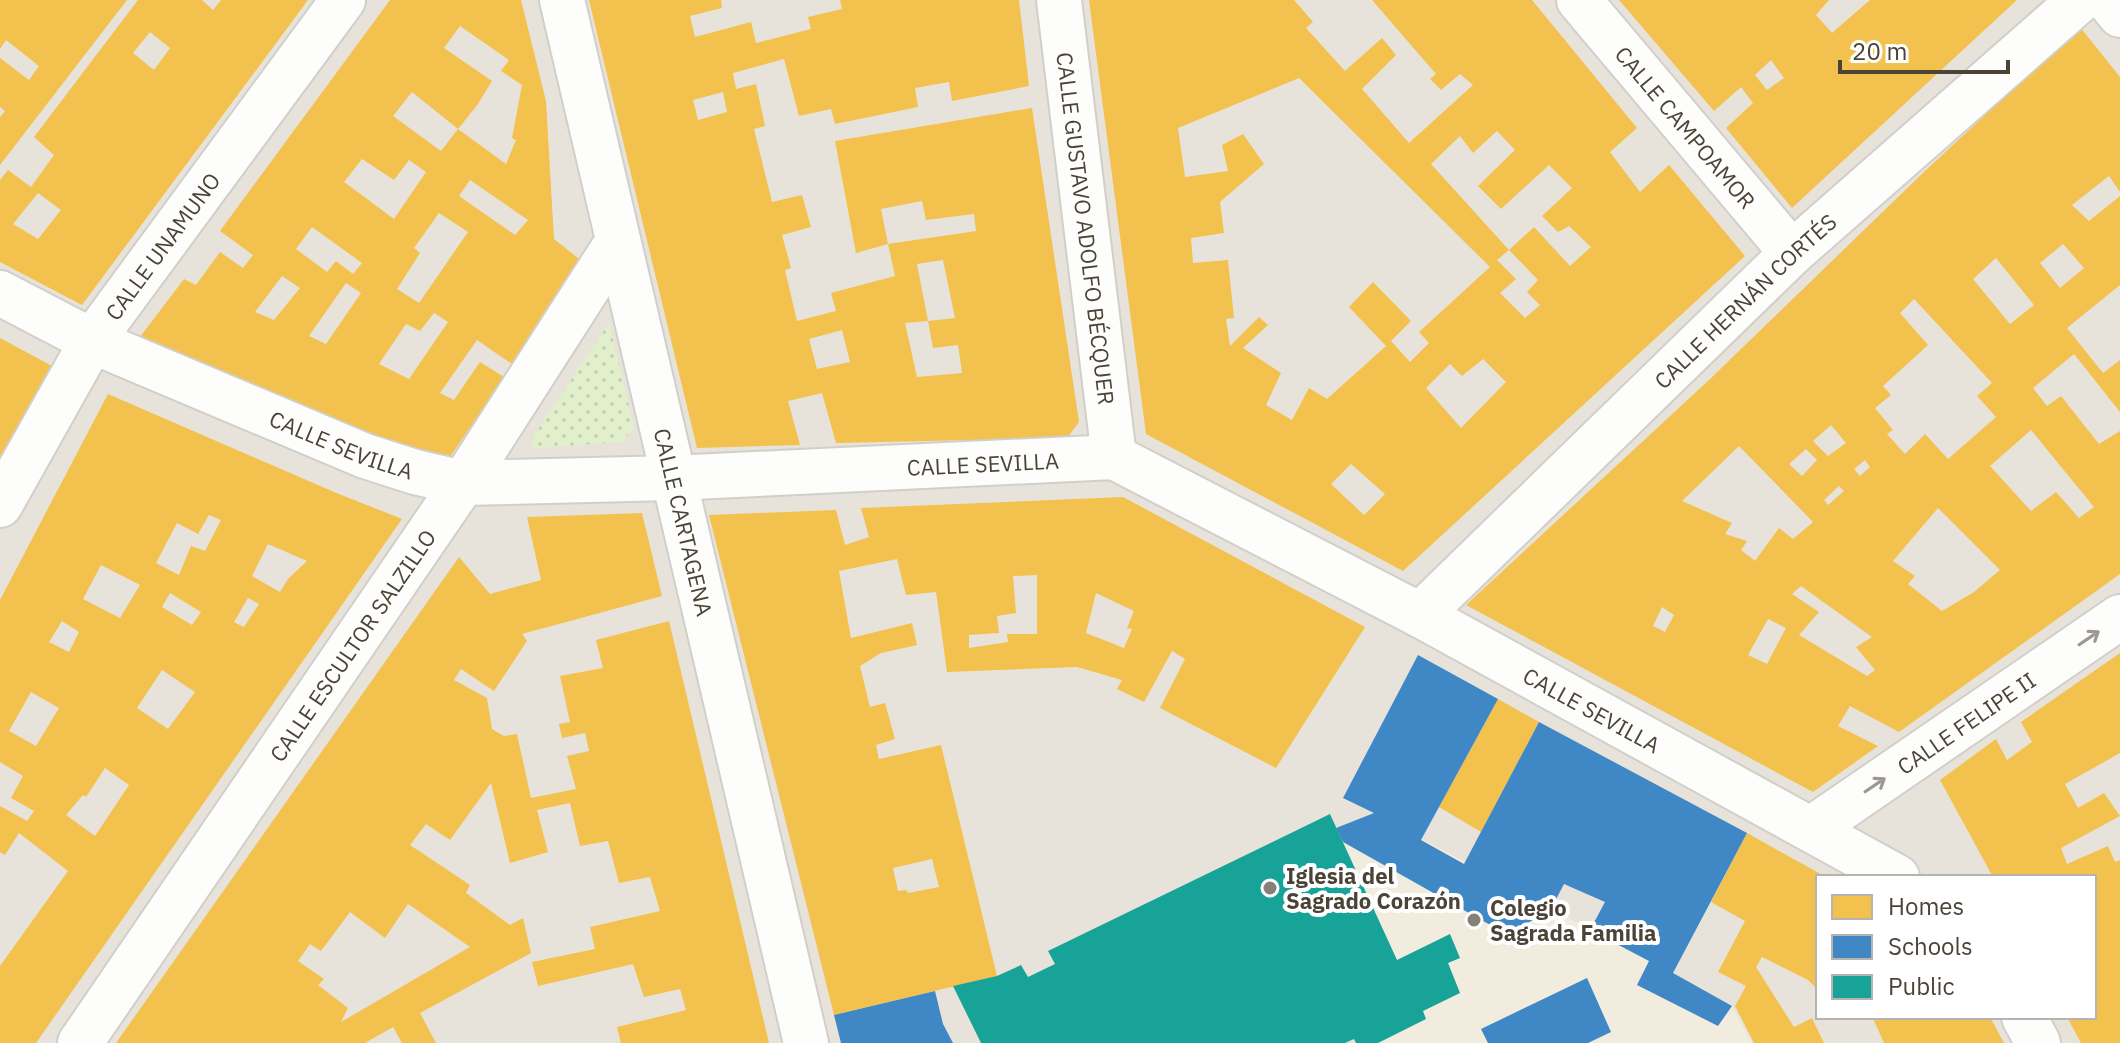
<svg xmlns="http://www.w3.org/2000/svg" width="2120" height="1043" font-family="'IBM Plex Sans',sans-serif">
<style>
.residential{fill:#e8e3da;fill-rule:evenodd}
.education{fill:#f2ecdf}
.park{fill:url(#park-dots)}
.homes{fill:#f2c14e;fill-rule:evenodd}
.schools{fill:#3f88c5}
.public{fill:#17a398}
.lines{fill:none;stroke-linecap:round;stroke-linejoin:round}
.minor-casing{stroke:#d1cfca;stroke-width:48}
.minor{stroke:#fdfdfc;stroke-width:44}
.oneway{stroke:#9c9790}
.poi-dot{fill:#868077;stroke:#fff;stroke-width:3}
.labels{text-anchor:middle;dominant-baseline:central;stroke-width:8;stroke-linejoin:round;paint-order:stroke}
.street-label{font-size:22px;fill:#4c4337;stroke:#fff}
.poi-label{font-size:22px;font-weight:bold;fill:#4c4337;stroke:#fff;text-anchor:start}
</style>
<defs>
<pattern id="park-dots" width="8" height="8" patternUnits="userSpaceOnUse" patternTransform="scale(2)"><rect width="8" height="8" fill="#e1efcb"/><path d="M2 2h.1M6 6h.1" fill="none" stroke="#c3ceaf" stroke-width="1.8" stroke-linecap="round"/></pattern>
</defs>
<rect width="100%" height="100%" fill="#f3f1ed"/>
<path class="residential" d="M0 0H2120V1043H0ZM1818 877H2094V1017H1818Z"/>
<path class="education" d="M1374 813 1732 1006 1752 1043H1378L1426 1019 1423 1011 1460 993 1448 963 1460 958 1450 935 1397 960 1336 828Z"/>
<path class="park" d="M609 323 634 427 622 442 537 448 531 446V440Z"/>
<path class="homes" d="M0 0H127L0 165V117L5 111 0 107V58L29 80 39 66 6 40 0 49Z
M138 0H202L213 10 221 0H308L82 305 0 262V180L8 170 31 187 54 155 34 137ZM150 32 170 48 154 70 133 53ZM38 193 61 210 38 239 13 224Z
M390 0H521L546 101 554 239 583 262 512 364 477 340 440 393 454 400 480 362 504 377 446 463 402 449 140 337 184 279 196 285 220 252 243 268 253 255 220 231ZM460 26 509 60 501 71 522 85 512 138 516 140 506 164 458 129 441 151 393 116 412 92 458 129 478 104 492 81 444 48ZM362 159 394 180 409 160 426 172 394 219 344 182ZM470 180 528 220 515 235 459 196ZM439 213 468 232 419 303 397 289 420 253 414 248ZM312 227 362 263 353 274 336 261 327 272 296 249ZM282 276 300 288 274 320 255 312ZM346 283 361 293 326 344 309 336ZM434 313 448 322 409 379 379 364 406 324 420 331Z
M589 0H721L722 8 690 16 695 37 751 22 756 43 811 29 808 17 842 9 840 0H1019L1029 86 952 101 949 82 915 88 918 107 835 124 831 109 799 116 784 59 733 73 736 89 756 84 765 126 754 129 772 202 802 195 811 227 782 235 791 268 785 270 797 321 836 311 831 293 895 276 888 244 976 231 974 214 926 220 922 201 881 209 888 244 856 253 835 141 1032 108 1079 422 1067 438 836 443 822 393 788 401 800 445 697 448ZM723 92 727 112 698 120 693 100ZM943 260 955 318 928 321 917 264ZM928 321 933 348 958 345 962 373 917 377 905 323ZM842 330 850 362 817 369 809 339Z
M1089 0H1294L1313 22 1306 28 1345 71 1382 38 1396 55 1362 89 1409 143 1473 85 1460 74 1441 90 1430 79 1436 74 1372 0H1532L1637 128 1610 152 1640 192 1669 165 1745 256 1403 571 1146 434ZM1299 78 1490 267 1419 332 1429 343 1410 362 1391 341 1411 321 1373 282 1349 307 1386 346 1327 399 1309 388 1292 420 1266 405 1281 373 1243 348 1268 325 1259 317 1230 346 1226 319 1234 318 1228 260 1193 263 1191 238 1224 233 1220 202 1264 164 1243 134 1222 145 1228 171 1185 177 1178 128ZM1497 131 1515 150 1478 186 1501 209 1549 165 1572 188 1542 216 1558 232 1569 226 1591 247 1570 266 1534 227 1509 250 1538 280 1527 292 1540 305 1525 318 1500 293 1516 279 1497 260 1509 250 1431 164 1460 136 1473 153ZM1483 359 1506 382 1461 428 1426 388 1450 364 1462 376ZM1351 464 1385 494 1364 515 1331 484Z
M1619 0H1829L1816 15 1832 33 1870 0H2017L1792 208 1726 128 1753 103 1741 87 1714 111ZM1771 60 1784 78 1767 90 1755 75Z
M2080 27 2120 77V192L2109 176 2072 205 2089 221 2120 196V285L2067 328 2103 373 2120 360V412L2074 354 2033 388 2047 406 2061 396 2099 444 2120 431V574L1899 732 1850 706 1838 726 1878 746 1813 792 1466 605 1709 380 1926 170ZM2063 244 2084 268 2060 288 2040 263ZM1996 258 2034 305 2010 324 1973 279ZM1914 299 1992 383 1977 396 1996 417 1948 459 1925 434 1905 454 1887 434 1893 430 1875 408 1891 395 1883 386 1928 345 1900 313ZM1831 425 1846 443 1828 456 1813 441ZM2031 430 2094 507 2079 518 2056 492 2031 511 1990 466ZM1739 446 1813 522 1793 539 1779 528 1755 561 1741 550 1747 541 1725 534 1732 523 1682 501ZM1806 449 1817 460 1802 476 1789 464ZM1865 460 1870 467 1860 476 1854 469ZM1839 486 1844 491 1828 505 1824 500ZM1938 508 2000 570 1974 592 1942 611 1908 584 1915 576 1893 561ZM1801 586 1872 637 1856 647 1875 670 1867 676 1799 635 1819 612 1792 594ZM1662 607 1674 615 1665 632 1653 626ZM1768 619 1786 628 1767 664 1748 655Z
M0 338 52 366 0 464Z
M108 394 334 492 402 519 36 1043H0V966L68 871 19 833 5 855 0 852V806L27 821 34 811 11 798 23 776 0 762V600ZM209 515 221 520 205 551 191 546 179 575 156 563 177 523 198 534ZM268 544 307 561 288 579 280 592 252 576ZM101 565 140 585 120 618 83 599ZM170 593 201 612 192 625 162 607ZM248 598 259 604 244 627 234 622ZM62 621 79 632 69 652 49 642ZM162 670 195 692 168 729 137 708ZM31 692 59 708 36 746 9 731ZM105 768 129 785 95 836 66 815 83 795 86 797Z
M1123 497 1365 627 1276 768 1160 708 1185 659 1172 651 1144 702 1117 689 1122 680 1077 667 947 672 936 592 906 595 897 559 839 571 851 638 912 623 917 645 881 653 860 666 870 707 885 703 895 739 876 745 879 759 941 745 997 976 834 1015 709 515 836 510 845 545 869 537 861 508ZM1037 575V634H1007L1008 642 969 648V635L999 633 997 616 1016 613 1013 576ZM1096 593 1134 611 1127 628 1132 629 1124 648 1086 633ZM932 859 939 887 908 893 906 890 898 891 893 868Z
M642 513 662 596 522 634 527 641 494 691 461 669 454 680 487 698 492 729 504 736 517 734 531 798 576 789 567 756 589 751 585 733 562 738 559 724 570 722 560 676 603 668 596 640 669 621 769 1043H621L617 1027 686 1010 680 989 644 997 633 964 538 986 532 962 595 949 590 927 660 911 650 877 619 883 608 841 580 846 570 803 537 810 548 852 510 863 491 783 450 840 426 824 410 845 470 885 466 893 510 925 523 918 531 953 420 1013 436 1043H402L393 1027 365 1043H116L459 557 490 594 541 580 527 517ZM408 904 470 947 341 1022 348 1008 318 985 324 979 298 961 310 944 321 951 350 912 385 938Z
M2120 653V753L2065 784 2078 808 2104 793 2120 816 2061 848 2067 864 2108 846 2115 862 2120 860V1043H2081L2067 1017H2094V877H1993L1940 780 1996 739 2007 760 2032 742 2021 722Z
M1498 699 1539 722 1481 832 1439 807Z
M1747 833 1826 877H1818V990L1808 980 1762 957 1756 967 1794 1027 1812 1018 1824 1043H1754L1735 1006 1746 986 1718 972 1745 921 1711 902Z
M1874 1017H1990L2004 1043H1884L1873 1018Z"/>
<path class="schools" d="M1418 655 1498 699 1421 840 1464 864 1539 722 1747 833 1673 973 1732 1006 1718 1026 1637 985 1649 961 1590 930 1605 902 1564 884 1551 909 1508 935 1343 842 1336 828 1374 813 1343 798Z
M1587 978 1611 1032 1588 1043H1488L1481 1029Z
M935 991 943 1024 953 1043H841L834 1015Z"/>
<path class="public" d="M1330 814 1397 960 1450 934 1460 958 1448 963 1460 993 1423 1011 1426 1019 1378 1043H1356L1354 1039 1345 1043H981L953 986 997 976 1021 965 1028 977 1055 964 1048 951Z"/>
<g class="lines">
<defs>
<g id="minor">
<path id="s1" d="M562 0 806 1043"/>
<path id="s2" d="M1059 0 1114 457"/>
<path id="s3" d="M1579 0 1792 253"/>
<path d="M2108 0 2120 15"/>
<path id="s4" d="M0 293 92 341 365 456 415 472 463 483 672 478 1114 457 1420 615 1897 877"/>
<path id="s5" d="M0 505 92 341 343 0"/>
<path id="s6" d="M1420 615 1792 253 2080 0"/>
<path id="s7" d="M1811 829 2120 617"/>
<path d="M2024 1017 2038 1043"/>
<path id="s8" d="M80 1043 463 483 618 241"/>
</g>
</defs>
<use href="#minor" class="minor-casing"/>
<use href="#minor" class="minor"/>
</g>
<defs><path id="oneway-shaft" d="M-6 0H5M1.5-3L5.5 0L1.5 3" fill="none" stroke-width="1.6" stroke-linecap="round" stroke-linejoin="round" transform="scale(2)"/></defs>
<g class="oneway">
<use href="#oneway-shaft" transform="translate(2089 638) rotate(-34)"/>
<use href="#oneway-shaft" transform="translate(1875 785) rotate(-34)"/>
</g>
<g class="poi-dot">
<circle cx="1270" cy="888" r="8"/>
<circle cx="1474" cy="920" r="8"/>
</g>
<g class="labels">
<g class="street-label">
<text stroke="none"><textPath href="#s3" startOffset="166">CALLE CAMPOAMOR</textPath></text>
<text stroke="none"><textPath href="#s2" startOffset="230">CALLE GUSTAVO ADOLFO BÉCQUER</textPath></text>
<text stroke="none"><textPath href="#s5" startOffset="306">CALLE UNAMUNO</textPath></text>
<text stroke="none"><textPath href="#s6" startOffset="452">CALLE HERNÁN CORTÉS</textPath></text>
<text stroke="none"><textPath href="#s4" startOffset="374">CALLE SEVILLA</textPath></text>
<text stroke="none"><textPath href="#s4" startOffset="1022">CALLE SEVILLA</textPath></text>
<text stroke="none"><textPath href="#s1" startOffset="536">CALLE CARTAGENA</textPath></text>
<text stroke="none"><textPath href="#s8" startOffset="482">CALLE ESCULTOR SALZILLO</textPath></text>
<text stroke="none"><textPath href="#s4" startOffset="1694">CALLE SEVILLA</textPath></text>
<text stroke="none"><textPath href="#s7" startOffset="188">CALLE FELIPE II</textPath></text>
</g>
<g class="poi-label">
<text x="1286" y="875">Iglesia del<tspan x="1286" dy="25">Sagrado Corazón</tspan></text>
<text x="1490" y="907">Colegio<tspan x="1490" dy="25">Sagrada Familia</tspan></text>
</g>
</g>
<rect x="1816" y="875" width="280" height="144" fill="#ffffff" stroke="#b7b4af" stroke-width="2"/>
<rect x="1832" y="895" width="40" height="24" fill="#f2c14e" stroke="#b7b4af" stroke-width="2"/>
<text x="1888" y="915" font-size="24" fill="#4c4337">Homes</text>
<rect x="1832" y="935" width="40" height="24" fill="#3f88c5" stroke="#b7b4af" stroke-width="2"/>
<text x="1888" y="955" font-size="24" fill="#4c4337">Schools</text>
<rect x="1832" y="975" width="40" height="24" fill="#17a398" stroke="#b7b4af" stroke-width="2"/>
<text x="1888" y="995" font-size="24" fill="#4c4337">Public</text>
<path d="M1840 60v12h168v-12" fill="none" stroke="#4c4337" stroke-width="4"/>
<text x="1852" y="60" font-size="24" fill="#4c4337" stroke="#ffffff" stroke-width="6" paint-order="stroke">20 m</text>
</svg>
